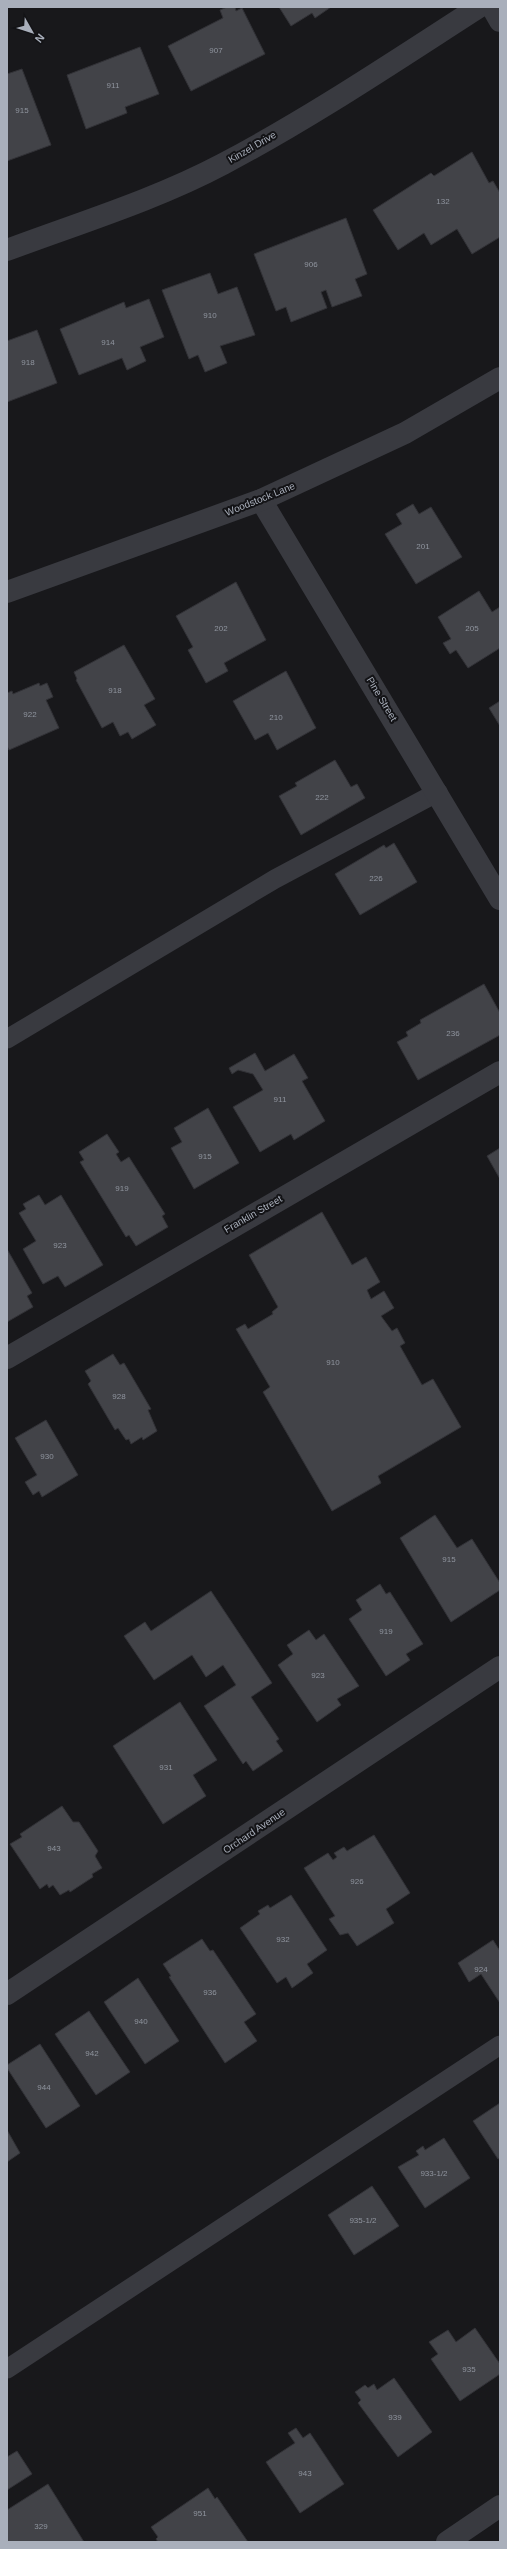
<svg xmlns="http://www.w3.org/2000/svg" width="507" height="2549" font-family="Arial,sans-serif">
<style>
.building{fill:#424348;stroke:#323237}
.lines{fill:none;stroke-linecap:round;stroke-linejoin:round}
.service{stroke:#393a40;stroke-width:19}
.minor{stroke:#393a40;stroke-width:22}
.tertiary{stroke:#393a40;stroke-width:22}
.labels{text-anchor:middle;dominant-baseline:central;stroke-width:4;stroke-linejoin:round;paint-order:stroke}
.number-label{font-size:8px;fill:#8f949e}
.street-label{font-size:10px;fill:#a9afbb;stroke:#131316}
</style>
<rect width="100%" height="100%" fill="#18181b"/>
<path class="building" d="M227 7H235L236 11 242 8 265 54 191 91 168 46 223 18 220 10Z
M279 7H331L315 18 312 13 291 26Z
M140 47 159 94 125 107 127 113 86 129 67 75Z
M22 69 51 145 7 161V74Z
M472 152 489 183 493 181 500 193V237L472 254 457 229 431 245 424 233 398 250 373 210 431 173 434 176Z
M346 218 367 274 355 279 362 296 332 307 326 290 321 292 327 308 291 322 286 307 276 311 254 254Z
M210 273 218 294 237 287 255 335 220 346 227 363 205 372 198 355 189 359 162 290Z
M149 299 164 337 140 347 146 361 127 370 122 358 79 375 60 329 124 302 126 308Z
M37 330 57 383 7 402V341Z
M413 504 419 514 431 507 462 557 416 584 385 534 402 524 396 514Z
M236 582 266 640 224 663 228 671 206 683 188 650 193 647 176 616Z
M479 591 492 612 500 607V648L468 668 456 650 450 654 443 643 451 639 438 617Z
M124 645 155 699 144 705 156 725 132 739 128 732 120 736 113 722 102 728 76 680 77 679 74 672Z
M286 671 316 728 277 750 268 733 255 740 233 701Z
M39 683 40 686 47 683 53 697 46 700 59 728 9 750 7 746V693L12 691 13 694Z
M500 701V726L489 708Z
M335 760 351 787 357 784 365 798 301 835 279 796 297 786 295 783Z
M394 843 417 882 360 915 335 874 384 845 386 848Z
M484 984 500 1013V1035L418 1080 397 1042 408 1036 406 1032 421 1023 420 1020Z
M255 1053 265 1071 294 1054 308 1078 302 1081 325 1121 294 1140 291 1134 260 1152 233 1107 263 1090 253 1074 238 1070 232 1074 229 1068Z
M208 1108 239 1163 194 1189 171 1148 182 1142 174 1128Z
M107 1134 119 1152 116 1154 121 1162 129 1157 165 1214 162 1216 168 1227 136 1246 129 1235 126 1237 80 1162 84 1160 79 1152Z
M500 1148V1179L487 1156Z
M39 1195 45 1205 61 1195 103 1265 65 1287 58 1276 43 1284 23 1249 36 1241 19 1213 26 1209 23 1204Z
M322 1212 352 1265 366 1257 380 1282 367 1290 371 1299 384 1291 394 1308 381 1316 392 1331 397 1328 405 1343 400 1346 422 1385 433 1379 461 1427 378 1476 381 1483 332 1511 263 1392 270 1387 236 1329 245 1324 248 1329 273 1314 272 1312 278 1307 249 1255Z
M7 1249 32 1293 27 1296 33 1307 7 1322Z
M113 1354 120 1365 124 1363 151 1409 148 1410 157 1431 143 1440 142 1437 131 1444 129 1439 126 1440 118 1428 115 1430 88 1384 91 1381 85 1371Z
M46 1420 78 1475 42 1497 39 1491 33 1495 25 1482 37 1475 15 1438Z
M435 1515 457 1548 472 1539 500 1583V1590L451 1622 400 1538Z
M380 1584 386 1594 390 1592 423 1644 406 1654 410 1660 386 1676 349 1619 362 1610 356 1600Z
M211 1591 272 1683 251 1697 279 1739 276 1741 283 1751 253 1771 246 1761 243 1764 204 1706 236 1685 223 1665 206 1677 192 1655 154 1680 124 1636 145 1622 151 1631Z
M309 1630 316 1640 324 1634 359 1686 337 1699 341 1705 317 1722 278 1665 293 1654 287 1645Z
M180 1702 217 1760 193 1775 206 1796 163 1824 113 1746Z
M62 1806 73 1822H79L98 1851 95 1856 102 1868 92 1874 93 1877 70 1892 69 1890 60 1895 53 1885 49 1888 47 1884 40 1889 10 1844 22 1837 20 1834Z
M374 1835 410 1893 386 1909 394 1923 357 1946 348 1933 340 1935 329 1919 335 1916 304 1868 328 1853 333 1860 337 1857 334 1853 344 1847 347 1851Z
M291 1895 327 1950 307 1964 313 1973 292 1988 286 1977 277 1983 240 1928 260 1914 258 1911 268 1905 270 1908Z
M202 1939 210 1951 213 1950 256 2014 244 2022 257 2041 225 2063 169 1977 171 1976 163 1964Z
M493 1940 500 1951V2003L481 1974 469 1982 458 1963Z
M138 1978 179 2041 145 2064 104 2002Z
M89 2011 130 2072 96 2095 55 2034Z
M40 2044 80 2106 46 2128 7 2068V2065Z
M500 2103V2158L498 2159 473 2121Z
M7 2130 20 2153 7 2162Z
M444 2138 470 2178 425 2208 398 2167 419 2155 416 2151 423 2146 425 2150Z
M372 2186 399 2226 354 2255 328 2215Z
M475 2328 500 2364V2374L460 2401 431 2359 438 2354 429 2342 448 2330 456 2342Z
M394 2378 432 2432 398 2457 358 2403 361 2400 355 2392 365 2385 368 2388 374 2384 377 2390Z
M296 2428 303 2438 310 2433 344 2484 300 2513 266 2462 295 2443 288 2433Z
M17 2451 32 2474 7 2490V2457Z
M48 2484 84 2542H7V2510Z
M208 2488 215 2499 217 2497 248 2542H158L156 2539 158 2537 151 2527Z"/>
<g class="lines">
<path class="service" d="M7 1039 275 879 438 792
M7 2369 500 2045"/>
<path class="minor" d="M492 7 500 21
M7 250C79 223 155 200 223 164 312 117 395 61 479 7
M261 500 500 899
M7 1358 500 1072
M7 1994 500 1667"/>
<path class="tertiary" d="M7 592 261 500 405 433 500 378
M447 2542 500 2506"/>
</g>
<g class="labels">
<g class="number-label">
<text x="216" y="50">907</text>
<text x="113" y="85">911</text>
<text x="22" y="110">915</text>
<text x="443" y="201">132</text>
<text x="311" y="264">906</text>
<text x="210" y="315">910</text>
<text x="108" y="342">914</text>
<text x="28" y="362">918</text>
<text x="423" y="546">201</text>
<text x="221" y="628">202</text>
<text x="472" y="628">205</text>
<text x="115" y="690">918</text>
<text x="30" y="714">922</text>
<text x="276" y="717">210</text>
<text x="322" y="797">222</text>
<text x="376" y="878">226</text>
<text x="453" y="1033">236</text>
<text x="280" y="1099">911</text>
<text x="205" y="1156">915</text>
<text x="122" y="1188">919</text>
<text x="60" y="1245">923</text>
<text x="333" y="1362">910</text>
<text x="119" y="1396">928</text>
<text x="47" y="1456">930</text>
<text x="449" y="1559">915</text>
<text x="386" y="1631">919</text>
<text x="318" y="1675">923</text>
<text x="166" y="1767">931</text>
<text x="54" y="1848">943</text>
<text x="357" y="1881">926</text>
<text x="283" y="1939">932</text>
<text x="481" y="1969">924</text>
<text x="210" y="1992">936</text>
<text x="141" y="2021">940</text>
<text x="92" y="2053">942</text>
<text x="44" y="2087">944</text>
<text x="434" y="2173">933-1/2</text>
<text x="363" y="2220">935-1/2</text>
<text x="469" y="2369">935</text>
<text x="395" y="2417">939</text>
<text x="305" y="2473">943</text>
<text x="200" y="2513">951</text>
<text x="41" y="2526">329</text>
</g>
<g class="street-label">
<text transform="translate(252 147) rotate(-30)">Kinzel Drive</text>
<text transform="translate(260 499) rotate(-22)">Woodstock Lane</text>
<text transform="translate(382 699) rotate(59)">Pine Street</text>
<text transform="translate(253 1214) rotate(-30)">Franklin Street</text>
<text transform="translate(254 1831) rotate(-34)">Orchard Avenue</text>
</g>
</g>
<rect width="507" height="2549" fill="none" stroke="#a9afbb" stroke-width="16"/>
<g transform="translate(32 32) rotate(129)" stroke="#131316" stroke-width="3" paint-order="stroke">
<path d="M0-3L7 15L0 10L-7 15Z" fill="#a9afbb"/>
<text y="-6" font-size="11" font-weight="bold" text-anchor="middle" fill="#a9afbb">N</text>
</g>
</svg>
